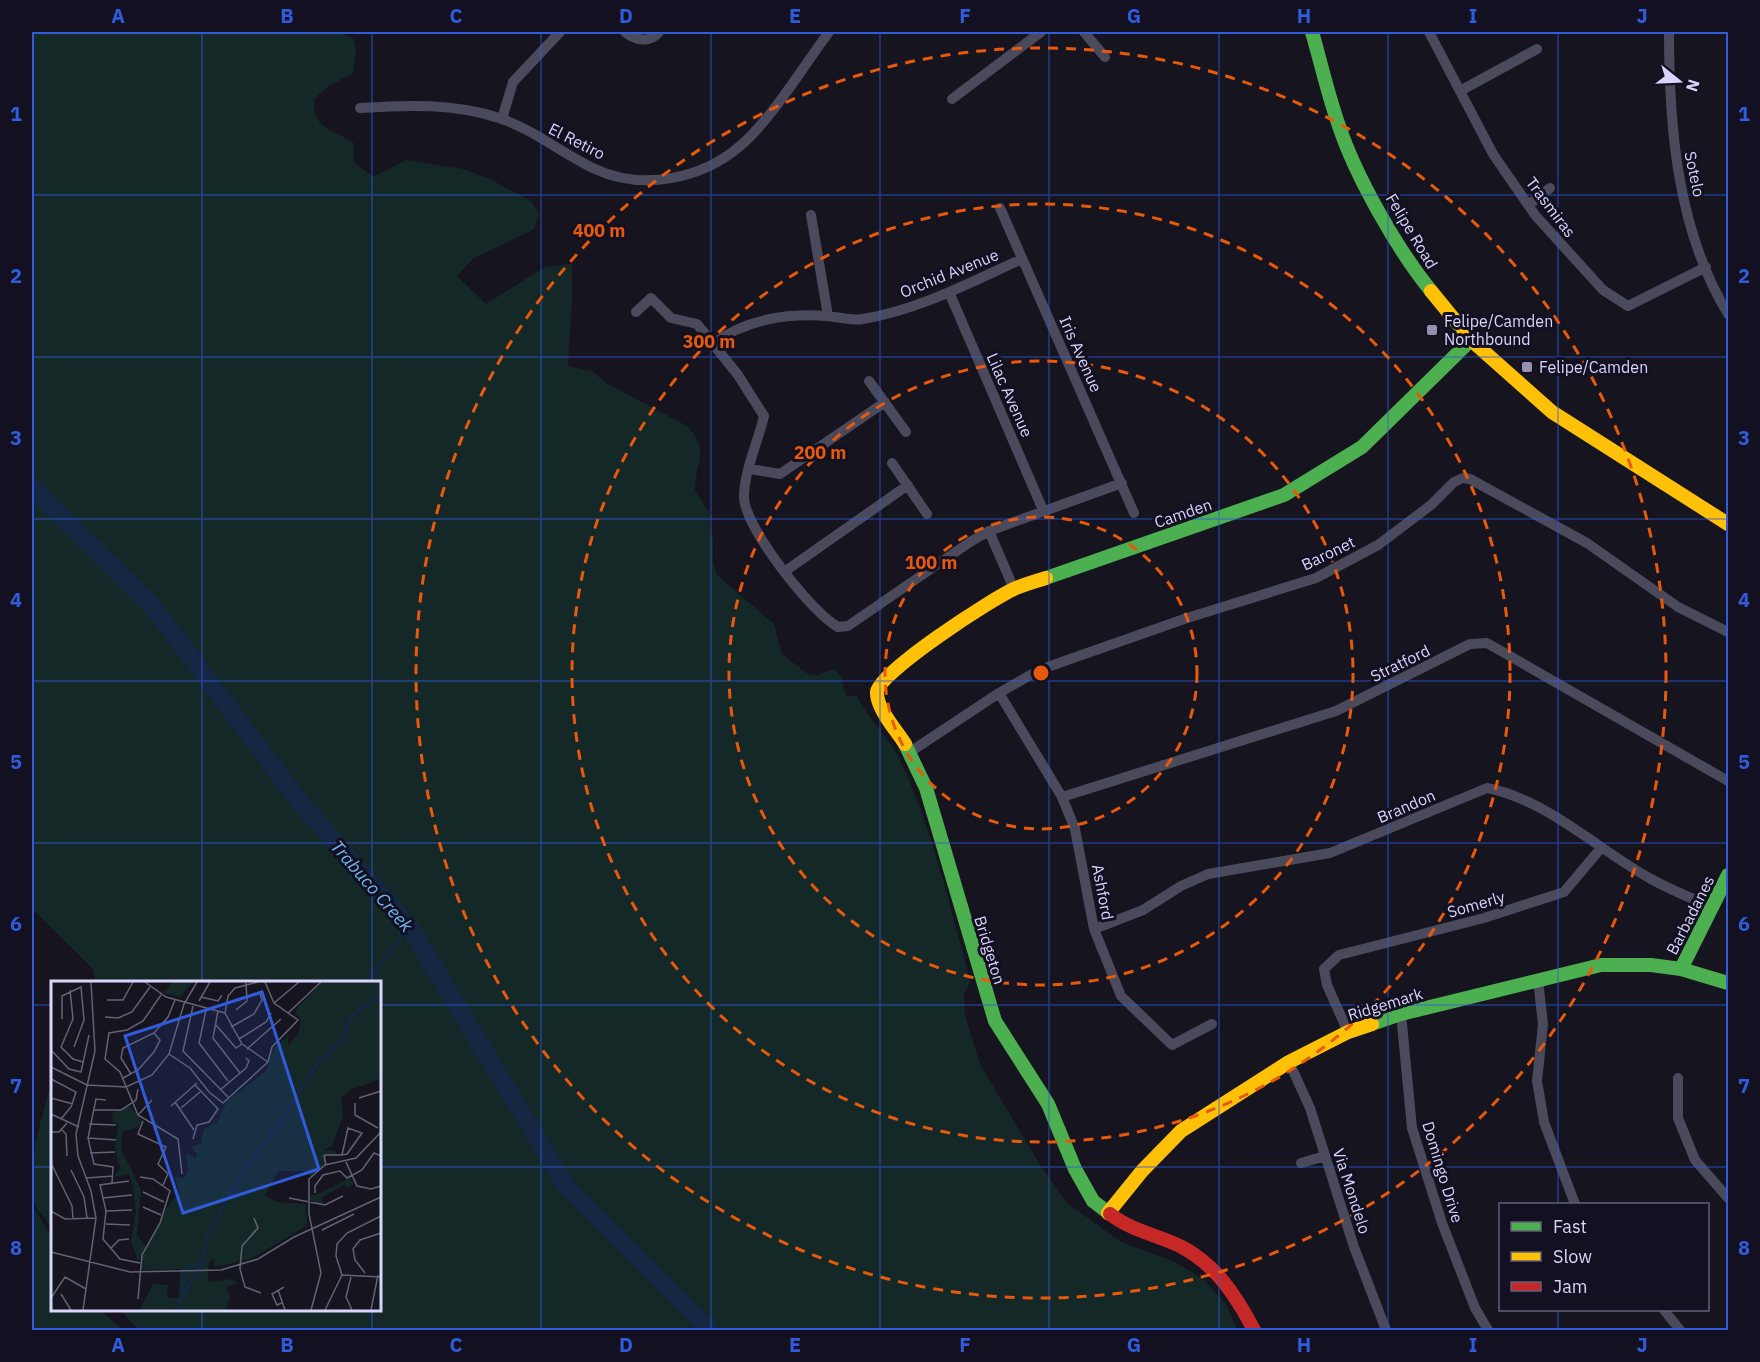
<svg xmlns="http://www.w3.org/2000/svg" width="1760" height="1362" font-family="'IBM Plex Sans',sans-serif">
<style>
.green{fill:#142828}
.lines{fill:none;stroke-linecap:round;stroke-linejoin:round}
.stream{stroke:#152743;stroke-width:3}
.river{stroke:#152743;stroke-width:18}
.street{stroke:#4b4a5d;stroke-width:10}
.fast{stroke:#4caf50;stroke-width:14}
.slow{stroke:#ffc107;stroke-width:14}
.jam{stroke:#c62828;stroke-width:14}
.grid{fill:none;stroke:#305cdc;stroke-width:1.5;stroke-opacity:0.55}
.ring{fill:none;stroke:#e8590c;stroke-width:3;stroke-dasharray:10 8}
.poi-dot{fill:#9591ae;stroke:#131022;stroke-width:2}
.labels{text-anchor:middle;dominant-baseline:central;stroke-width:6;stroke-linejoin:round;paint-order:stroke}
.street-label{font-size:16px;fill:#d9d5fb;stroke:#131022}
.poi-label{font-size:16px;fill:#d9d5fb;stroke:#131022;text-anchor:start}
.water-label{font-size:18px;font-style:italic;fill:#6eb7f0;stroke:#131022}
.inset-river{fill:none;stroke:#152743;stroke-width:3}
.inset-road{fill:none;stroke:#646176;stroke-width:1.5}
.view{fill:#305cdc;fill-opacity:0.15;stroke:#305cdc;stroke-width:3}
.inset-edge{fill:none;stroke:#d9d5fb;stroke-width:3}
.centre{fill:#e8590c;stroke:#131022;stroke-width:3}
.ring-label{font-size:18px;text-anchor:middle;font-weight:bold;fill:#e8590c;stroke:#131022;stroke-width:6;stroke-linejoin:round;paint-order:stroke}
.neatline{fill:none;stroke:#305cdc;stroke-width:2}
.grid-label{font-size:20px;text-anchor:middle;font-weight:bold;fill:#305cdc}
</style>
<rect width="100%" height="100%" fill="#16141e"/>
<path class="green" d="M32 32H220L247 34 340 32 353 38 356 51 353 73 329 86 314 99C312 129 332 129 354 143L353 161 373 177 406 160 463 169 490 179 531 201 540 215 533 230 474 258 457 276 486 304 545 267 572 264V301L568 366 592 371 606 383 687 426C711 451 695 462 695 491L713 518 709 523 713 539V562L717 575 774 624 782 654 808 674 818 675 834 669 841 676 846 696H857C868 719 888 736 900 760 933 830 950 908 971 982L964 993 965 1015 980 1064 1040 1165 1066 1202 1121 1242 1173 1261 1202 1278 1226 1304 1237 1330H139L120 1310H380V982H96L93 969 32 909Z
M52 1081V1227C47 1220 39 1213 35 1205 20 1180 45 1108 52 1081Z
M32 1205 52 1237V1310H100L123 1330H32Z"/>
<g class="lines">
<path class="stream" d="M368 982 409 926"/>
<path class="river" d="M32 487 153 607 299 801 409 926 566 1186 710 1330"/>
<path class="street" d="M625 32C635 40 649 44 659 32
M1084 32 1105 57
M1429 32 1493 154 1535 215 1603 290 1628 306 1706 267
M1669 32C1669 127 1677 230 1728 314
M1460 91 1537 49
M952 99 1041 32
M360 108C407 105 454 103 499 118 533 129 563 154 595 169 642 191 702 179 740 146 771 120 804 65 829 32
M502 119 513 82 560 32
M1530 204 1550 188
M1000 208 1134 513
M811 215 828 316
M949 292 1043 510
M636 312 651 298 671 318 697 324 738 375 764 416C758 442 744 471 744 497 744 527 812 613 838 627L848 626 970 542 989 531 1122 483
M713 344C745 319 788 313 827 316 838 317 852 321 863 319 919 310 971 282 1022 259
M869 381 906 432
M892 463 927 514
M750 469 780 474 885 402
M989 531 1014 589
M784 572 908 485
M999 693 1062 797 1075 829 1094 929 1121 996 1172 1045 1212 1024
M910 752 999 693 1039 670 1187 618 1316 578 1378 545 1431 505 1454 482 1463 478 1470 479 1587 543 1678 607 1728 632
M1062 797 1336 711 1470 644 1487 643 1728 781
M1094 929 1143 910 1181 886 1208 874 1330 853 1487 788C1546 799 1600 851 1651 879 1671 890 1693 899 1714 908
M1538 980 1543 1024 1537 1081 1544 1122 1575 1204
M1401 1014 1412 1128 1442 1223 1475 1308 1488 1330
M1348 1032 1327 985 1324 969 1339 955 1484 918 1564 892 1601 848
M1289 1062 1310 1108 1354 1247 1386 1330
M1678 1078V1118L1695 1160 1728 1198
M1301 1163 1325 1156
M1664 1310 1680 1330"/>
<path class="fast" d="M1312 32C1321 63 1328 95 1339 126 1356 177 1397 249 1431 291
M1046 578 1284 495 1362 447 1471 340
M905 744 926 788 995 1021 1048 1104 1075 1169 1093 1201 1110 1214
M1681 969 1728 875
M1372 1024 1401 1014 1601 965H1651L1681 969 1728 983"/>
<path class="slow" d="M1431 291 1471 340 1552 412 1728 524
M905 744C897 731 876 708 877 692 879 672 993 598 1016 588 1026 584 1036 581 1046 578
M1108 1213 1142 1171 1181 1131 1289 1062 1348 1032 1372 1024"/>
<path class="jam" d="M1110 1214C1132 1231 1158 1235 1182 1247 1217 1266 1236 1296 1254 1330"/>
</g>
<path class="grid" d="M202 32V982M372 32V982M541 32V1330M711 32V1330M880 32V1330M1049 32V1330M1219 32V1330M1388 32V1330M1558 32V1204M32 195H1728M32 357H1728M32 519H1728M32 681H1728M32 843H1728M32 1005H52M380 1005H1728M32 1167H52M380 1167H1728M202 1310V1330M372 1310V1330M1558 1310V1330"/>
<g class="ring">
<circle cx="1041" cy="673" r="156"/>
<circle cx="1041" cy="673" r="312"/>
<circle cx="1041" cy="673" r="469"/>
<circle cx="1041" cy="673" r="625"/>
</g>
<g class="poi-dot">
<rect x="1426" y="324" width="12" height="12" rx="3"/>
<rect x="1521" y="361" width="12" height="12" rx="3"/>
</g>
<g class="labels">
<g class="street-label">
<text transform="translate(577 141) rotate(27)">El Retiro</text>
<text transform="translate(1695 174) rotate(78)">Sotelo</text>
<text transform="translate(1551 207) rotate(53)">Trasmiras</text>
<text transform="translate(1412 231) rotate(59)">Felipe Road</text>
<text transform="translate(949 273) rotate(-22)">Orchid Avenue</text>
<text transform="translate(1081 354) rotate(66)">Iris Avenue</text>
<text transform="translate(1010 395) rotate(66)">Lilac Avenue</text>
<text transform="translate(1183 513) rotate(-19)">Camden</text>
<text transform="translate(1328 553) rotate(-26)">Baronet</text>
<text transform="translate(1400 663) rotate(-26)">Stratford</text>
<text transform="translate(1406 806) rotate(-23)">Brandon</text>
<text transform="translate(1103 892) rotate(79)">Ashford</text>
<text transform="translate(1476 904) rotate(-16)">Somerly</text>
<text transform="translate(1690 915) rotate(-63)">Barbadanes</text>
<text transform="translate(990 950) rotate(73)">Bridgeton</text>
<text transform="translate(1385 1004) rotate(-17)">Ridgemark</text>
<text transform="translate(1443 1172) rotate(73)">Domingo Drive</text>
<text transform="translate(1352 1191) rotate(72)">Via Mondelo</text>
</g>
<g class="poi-label">
<text x="1444" y="321">Felipe/Camden<tspan x="1444" dy="18">Northbound</tspan></text>
<text x="1539" y="367">Felipe/Camden</text>
</g>
<g class="water-label">
<text transform="translate(372 886) rotate(49)">Trabuco Creek</text>
</g>
</g>
<g transform="translate(51 981)">
<rect width="330" height="330" fill="#16141e"/>
<path d="M120 1H142L129 16 109 11 115 10ZM272 1H330V98L299 109 290 116 292 135 281 165 273 169 284 170 285 174 275 173 274 183 260 195 251 190H227L214 215 226 221 255 223 256 245 199 278 174 284 163 285V278L158 281 157 301 181 298 187 302 175 306 179 316 175 329H89L102 303 117 304 116 317H128L129 288 91 289V276L114 229 128 210 124 196 133 197 137 190 135 172 145 177 146 173 140 166 150 163 153 148 166 141 176 120 215 90 223 67 237 55V64L247 54 250 39 244 32 246 27ZM79 125 91 140 87 146 71 151 70 168 90 209 86 254 95 266 87 280 80 260 85 231 82 207 78 193 63 196 69 187 64 169 67 143 62 142 61 132ZM299 197 303 203 296 207 293 204 270 217 273 223 258 219 257 214H265Z" fill="#142828"/>
<path class="inset-river" d="M132 313 133 288 152 281M124 329 152 280 155 256 188 197 232 137 265 84 292 58 300 35 330 14"/>
<path class="inset-road" d="M94 1 115 16 174 32M207 1 184 7 177 15 174 32 191 63 217 81M214 1 223 22 247 39 221 66 217 81M19 9 22 38 10 66 22 78 32 81M110 14 92 40 76 49 58 52 54 78 69 91 87 134 127 158 131 193M150 16 167 20 171 14M56 19H72L82 1M148 20 159 1M223 22 248 1M142 25 132 70 177 116M155 29 148 62 177 100M185 29 196 20 195 2M167 30 162 57 189 92M237 32 270 1M54 36 67 37 81 31 99 6M11 38V15L30 6 33 39 23 66M165 44 185 67 191 63M180 46 203 33 211 19 208 10M188 58 215 41 220 32M196 68 230 38M0 69 18 88 30 91 38 54M118 73 139 87 158 111 172 122 217 81M0 86 36 104M80 93 70 77 72 67 103 52 117 36 124 19M72 97 87 89 103 71 109 59 103 52M0 98 25 111 20 126 10 138M36 104 75 106 101 94 118 73 133 23 146 1M169 109 195 87 198 80 195 77M0 117 22 123M308 117 330 110M55 119 45 118 37 157 43 183 62 186 61 203M124 121 143 149M304 122V134L327 147M120 125 146 102M130 127 149 111M43 129H70L85 119 87 108M0 133 28 146M87 134 101 119M92 140 87 153 115 166 107 183 117 193 112 204M38 143 65 144M11 149 15 153 16 175M0 151H8L16 142M37 157 65 159M142 158 146 144 158 141 167 128 144 104M39 172 64 171M295 181 306 205 320 208 330 205M0 182 21 225 22 238M275 184 273 175 275 174H291L296 173 311 152 297 147 291 174M20 189 33 216 36 237M35 197 62 195M78 200 49 204 55 230 52 258 69 278 89 282M92 211 113 221M264 212V205L272 194 289 190 296 197 311 189 323 172 330 175M52 217 81 214M238 217 274 224 292 215M92 226 110 234M0 230 14 238 45 237M55 230 81 229M330 235 296 252 286 263 285 275 291 294 330 296M203 237 207 247 191 265 189 288 194 306 210 312M55 243 79 244M271 249 303 233M59 268 68 259 78 258M0 271 79 291 170 289 207 278 243 256 330 216M314 292 304 279 302 268 309 259 330 252M300 296 295 316 301 329M227 309 234 329M10 313 20 329M0 317 14 296 35 308M87 318 91 274 109 242 119 210 102 198 89 196M231 322 226 324 221 313 233 306M32 329 45 237 40 210 27 175 25 153 44 70 40 1M260 329 270 292 258 233V198L274 184 305 177 330 151M274 329 291 294M320 329 327 294"/>
<path class="view" d="M211 11 268 188 132 232 74 55Z"/>
<rect width="330" height="330" class="inset-edge"/>
</g>
<circle cx="1041" cy="673" r="9" class="centre"/>
<g class="ring-label">
<text x="599" y="237">400 m</text>
<text x="709" y="348">300 m</text>
<text x="820" y="459">200 m</text>
<text x="931" y="569">100 m</text>
</g>
<rect width="1760" height="1362" fill="none" stroke="#131022" stroke-width="66"/>
<rect x="1499" y="1203" width="210" height="108" fill="#131022" stroke="#625f79" stroke-width="1.5"/>
<rect x="1511" y="1222" width="30" height="9" fill="#4caf50" stroke="#625f79" stroke-width="1.5"/>
<text x="1553" y="1233" font-size="18" fill="#d9d5fb">Fast</text>
<rect x="1511" y="1252" width="30" height="9" fill="#ffc107" stroke="#625f79" stroke-width="1.5"/>
<text x="1553" y="1263" font-size="18" fill="#d9d5fb">Slow</text>
<rect x="1511" y="1282" width="30" height="9" fill="#c62828" stroke="#625f79" stroke-width="1.5"/>
<text x="1553" y="1293" font-size="18" fill="#d9d5fb">Jam</text>
<g transform="translate(1679 81) rotate(108)" stroke="#131022" stroke-width="4.5" paint-order="stroke">
<path d="M0-4.5L10 22L0 15L-10 22Z" fill="#d9d5fb"/>
<text y="-9" font-size="16" font-weight="bold" text-anchor="middle" fill="#d9d5fb">N</text>
</g>
<rect x="33" y="33" width="1694" height="1296" class="neatline"/>
<g class="grid-label">
<text x="118" y="23">A</text>
<text x="287" y="23">B</text>
<text x="456" y="23">C</text>
<text x="626" y="23">D</text>
<text x="795" y="23">E</text>
<text x="965" y="23">F</text>
<text x="1134" y="23">G</text>
<text x="1304" y="23">H</text>
<text x="1473" y="23">I</text>
<text x="1642" y="23">J</text>
<text x="16" y="121">1</text>
<text x="1744" y="121">1</text>
<text x="16" y="283">2</text>
<text x="1744" y="283">2</text>
<text x="16" y="445">3</text>
<text x="1744" y="445">3</text>
<text x="16" y="607">4</text>
<text x="1744" y="607">4</text>
<text x="16" y="769">5</text>
<text x="1744" y="769">5</text>
<text x="16" y="931">6</text>
<text x="1744" y="931">6</text>
<text x="16" y="1093">7</text>
<text x="1744" y="1093">7</text>
<text x="16" y="1255">8</text>
<text x="1744" y="1255">8</text>
<text x="118" y="1352">A</text>
<text x="287" y="1352">B</text>
<text x="456" y="1352">C</text>
<text x="626" y="1352">D</text>
<text x="795" y="1352">E</text>
<text x="965" y="1352">F</text>
<text x="1134" y="1352">G</text>
<text x="1304" y="1352">H</text>
<text x="1473" y="1352">I</text>
<text x="1642" y="1352">J</text>
</g>
</svg>
